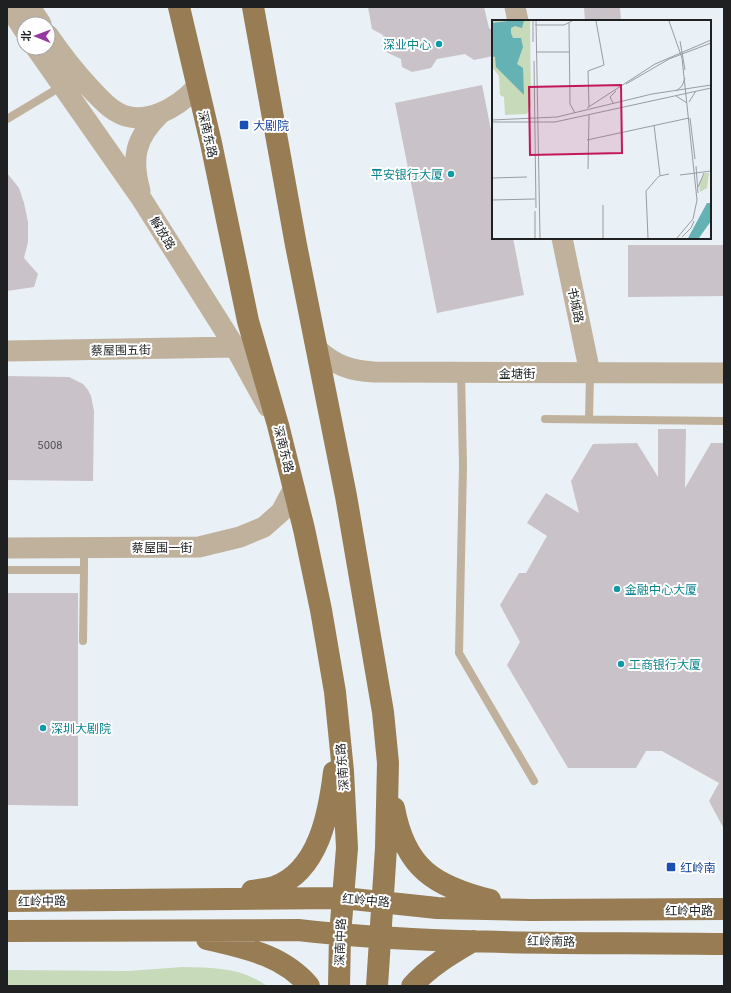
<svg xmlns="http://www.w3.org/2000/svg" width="731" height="993" font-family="Inter,'Noto Sans SC',sans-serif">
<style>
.green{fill:#c7dab9}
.building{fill:#c9c2c8}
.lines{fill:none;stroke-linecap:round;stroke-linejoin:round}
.service{stroke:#c0b19c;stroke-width:8}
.tertiary{stroke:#c0b19c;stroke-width:21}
.primary{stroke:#977c54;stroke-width:22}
.culture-dot{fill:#0f9aa8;stroke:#fff;stroke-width:1.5}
.transit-dot{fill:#1a4fb4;stroke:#fff;stroke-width:1.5}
.labels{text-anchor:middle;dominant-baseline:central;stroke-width:4;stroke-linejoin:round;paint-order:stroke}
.number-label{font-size:10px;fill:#49484c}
.culture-label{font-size:12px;fill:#0d838f;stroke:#fff;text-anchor:start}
.transit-label{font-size:12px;fill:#164399;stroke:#fff;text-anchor:start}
.street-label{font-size:12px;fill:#1e2022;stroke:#fff}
.inset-road{fill:none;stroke:#989da1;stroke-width:1}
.view{fill:#c2185b;fill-opacity:0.15;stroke:#c2185b;stroke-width:2}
.inset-edge{fill:none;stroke:#1e2022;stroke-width:2}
</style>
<rect width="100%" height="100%" fill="#e9f0f6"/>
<path class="green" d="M183 967C213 968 241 967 267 986H7V970L128 971Z"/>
<path class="building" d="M368 7H484L489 28 493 31V56L474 60 465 54 437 59 431 68 412 72 402 67 401 59 386 52 383 35 372 29Z
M584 7H620L621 21H585Z
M482 85 493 140V238H513L524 295 437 313 395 103Z
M7 173 19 188 24 203 28 222V242L24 258 38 274 34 287 7 291Z
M628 245H724V296L628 297Z
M7 376 69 377 83 384 88 390 91 396 94 411 93 481 7 480Z
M658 429H686L685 488 711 443H724V829L709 801 719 783 662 751H646L636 768H568L507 665 520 642 500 605 519 573H526L547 536 527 523 546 493 579 513 571 481 593 444 637 443 658 477Z
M7 593H78V806L7 805Z"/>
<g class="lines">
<path class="service" d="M7 119 62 86
M461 373 463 466 459 653 534 781
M545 419 724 421
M589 419 590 374
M7 570H84V548
M83 641 84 570"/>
<path class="tertiary" d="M9 7 24 30
M30 7 41 24
M515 7 518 21
M48 35C61 54 74 71 90 88 98 96 105 105 115 111 143 129 177 108 197 87
M36 48 141 198 235 347 268 407
M140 191C131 158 135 138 160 114
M562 238 590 373
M317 349C334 365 351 371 374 372L724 373
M7 351 235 347
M7 548 199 547 240 537 264 527 281 512 294 488"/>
<path class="primary" d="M179 7 211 143 248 321 278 425 304 529 321 610 335 692 343 771 347 848 340 935 339 986
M253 7 296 245 346 496 383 712 388 763 386 848 377 986
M394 808C405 868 434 886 490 900
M252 891C259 890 267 889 274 887 319 871 329 813 334 772
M7 901 343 898 437 908 531 910 724 909
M7 931 298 930C438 946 583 942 724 944
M207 939C245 948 283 955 309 986
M412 986C430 966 451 954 473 941"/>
</g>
<g class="culture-dot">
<circle cx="439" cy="44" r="4"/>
<circle cx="451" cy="174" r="4"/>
<circle cx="617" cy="589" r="4"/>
<circle cx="621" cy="664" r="4"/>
<circle cx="43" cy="728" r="4"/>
</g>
<g class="transit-dot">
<rect x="239" y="120" width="10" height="10" rx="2"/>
<rect x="666" y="862" width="10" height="10" rx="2"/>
</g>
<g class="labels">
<g class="number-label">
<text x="50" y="445">5008</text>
</g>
<g class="culture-label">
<text x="431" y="44" text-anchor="end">深业中心</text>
<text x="443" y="174" text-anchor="end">平安银行大厦</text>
<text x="625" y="589">金融中心大厦</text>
<text x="629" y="664">工商银行大厦</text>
<text x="51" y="728">深圳大剧院</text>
</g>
<g class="transit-label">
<text x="253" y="125">大剧院</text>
<text x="680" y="867">红岭南</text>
</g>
<g class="street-label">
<text transform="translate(208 134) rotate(77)">深南东路</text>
<text transform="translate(163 233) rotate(58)">解放路</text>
<text transform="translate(576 305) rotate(78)">书城路</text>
<text transform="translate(121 350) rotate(-1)">蔡屋围五街</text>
<text x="517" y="373">金塘街</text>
<text transform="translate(284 449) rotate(76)">深南东路</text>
<text x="162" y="547">蔡屋围一街</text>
<text transform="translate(342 767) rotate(-95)">深南东路</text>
<text transform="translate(366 900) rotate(5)">红岭中路</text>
<text transform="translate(42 901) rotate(-1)">红岭中路</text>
<text x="689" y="910">红岭中路</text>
<text transform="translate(551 941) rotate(1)">红岭南路</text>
<text transform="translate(340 942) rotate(-88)">深南中路</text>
</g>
</g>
<g transform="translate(492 20)">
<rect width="219" height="219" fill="#e9f0f6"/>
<path d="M0 1H38L39 87 35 94 13 95 12 77 8 75 7 56 0 47ZM213 153H217L215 168 208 172 207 164Z" fill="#c7dab9"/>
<path d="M17 1H32L30 8 23 6 19 8V13L21 18H29L31 27 25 44 31 48 32 75 4 47 3 37 0 36V3ZM215 183H219V201L207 218H196Z" fill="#65b2b5"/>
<path class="inset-road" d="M41 1V22M44 1 48 218M177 1 190 38 205 180 201 199 185 218M77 3 78 84 83 93M43 5H72L80 1M188 21 193 50M44 32H77M42 41 44 188M134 64 177 39 219 23M184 71 190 66 193 58M184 76 195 83M197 82 204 71M121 83 118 77 124 71M97 87 96 51 112 45 104 1M95 88 163 44 219 20M198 98 203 139M0 100 65 97 160 74 219 65M0 102H63L219 68M162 105 168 155M95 120 197 98M204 146 206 173M96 149 97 95M188 155 219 151M0 158 35 157M206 167 212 153M154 171 156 218M154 171 167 156 177 154M0 180 43 179M111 185V218M43 191V218M190 217 199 208 202 201"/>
<path class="view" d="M129 65 130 133 38 135 37 67Z"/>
<rect width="219" height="219" class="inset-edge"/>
</g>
<rect width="731" height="993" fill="none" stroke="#1e2022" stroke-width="16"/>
<g transform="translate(36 36) rotate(271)"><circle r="19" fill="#ffffff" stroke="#a5a6a7"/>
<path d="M0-3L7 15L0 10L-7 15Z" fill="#9638a1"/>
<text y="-6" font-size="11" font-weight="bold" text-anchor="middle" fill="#1e2022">北</text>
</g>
</svg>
